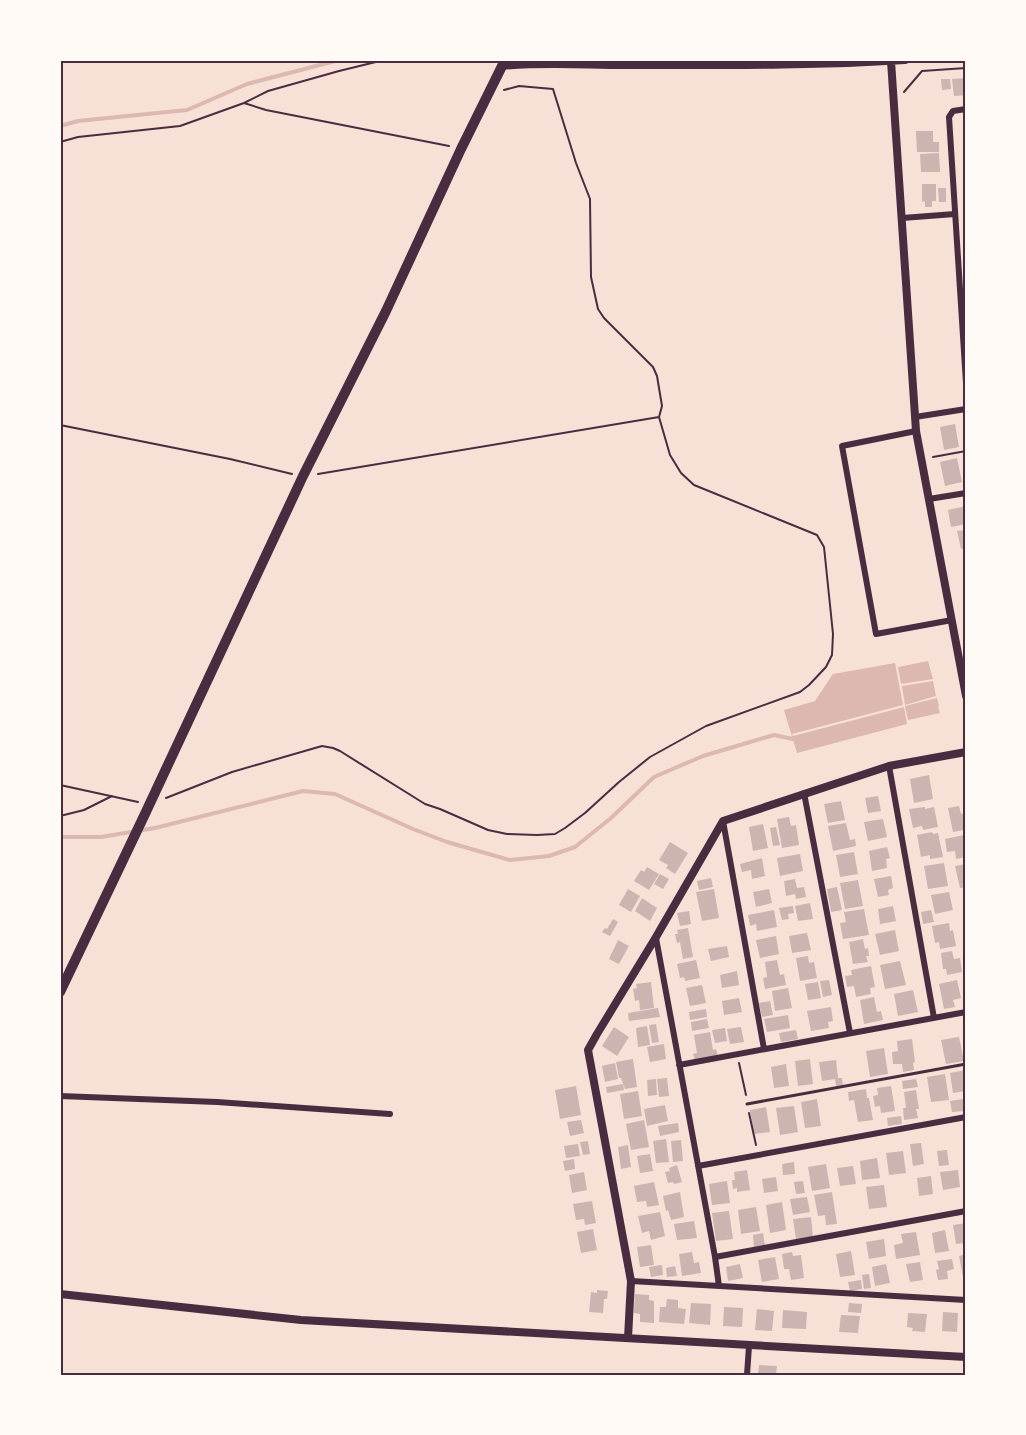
<svg xmlns="http://www.w3.org/2000/svg" width="1026" height="1435" font-family="Arial,sans-serif">
<style>
.water{fill:#dcb8b0}
.lines{fill:none;stroke-linecap:round;stroke-linejoin:round}
.stream{stroke:#dcb8b0;stroke-width:4}
.building{fill:#ccb4b1}
.path{stroke:#4a2c40;stroke-width:2}
.service{stroke:#4a2c40;stroke-width:3}
.minor{stroke:#4a2c40;stroke-width:6}
.tertiary{stroke:#4a2c40;stroke-width:8}
.trunk{stroke:#4a2c40;stroke-width:10}
.neatline{fill:none;stroke:#4a2c40;stroke-width:2}
</style>
<rect width="100%" height="100%" fill="#f7e1d7"/>
<path class="water" d="M928 661 933 679 901 684 898 667Z
M895 663 903 705 792 734 793 736 904 707 907 724 797 753 784 710 815 701 833 674Z
M933 681 936 696 905 705 902 686Z
M937 698 939 706 938 707 940 713 908 720 905 706Z"/>
<g class="lines">
<path class="stream" d="M60 126 78 121 187 110 247 84 339 60
M60 837H101L155 828 303 791 335 794 413 829 447 842 510 860 549 856 575 847 611 818 654 777 703 756 774 735 793 739 798 738"/>
</g>
<path class="building" d="M966 78V95L954 96 952 79Z
M941 79H950L951 89 942 90Z
M916 131H933V142H939V152H917Z
M939 153 940 172H921L920 154Z
M922 184H936V201H932V207H925V201L922 202Z
M938 188H946V202H939Z
M955 424 959 447 944 450 940 427Z
M957 458 962 482 945 486 940 462Z
M966 506V524L951 527 948 510Z
M966 530V548L961 549 957 531Z
M929 775 933 799 914 803 910 779Z
M878 796 881 811 868 813 865 798Z
M841 801 845 820 828 823 824 804Z
M959 806 961 814 966 813V826H963L964 830 953 832 948 808Z
M925 807V809L934 807 938 827 923 830 922 826 913 828 909 809Z
M789 817 791 826 796 825 799 845 782 848 777 819Z
M883 819 887 837 868 841 864 822Z
M846 823 850 840 855 839 856 846 833 851 828 826Z
M763 824 768 848 753 851 749 827Z
M776 827 780 845 773 846 770 828Z
M932 832 933 834 938 833 943 857 930 859V855L921 857 917 835Z
M964 835 966 845V857L956 859 955 851 947 852 945 839Z
M670 842 688 853 675 874 666 868 668 865 659 860Z
M887 847 890 858 886 859 887 868 872 871 869 851Z
M854 852 858 874 840 877 836 855Z
M800 854 803 871 780 876 777 858Z
M762 858 765 876 752 879 751 870 742 872 740 864Z
M944 863 948 886 928 889 924 866Z
M966 864V887L960 888 955 866Z
M647 867 659 874 649 890 634 881 641 870 644 872Z
M660 874 669 879 663 889 654 884Z
M891 876 893 888 888 890 889 895 878 897 874 879Z
M711 878 713 887 699 890 697 881Z
M795 879 797 888 804 887 806 897 796 899 795 894 786 896 784 881Z
M858 880 863 906 845 909 840 883Z
M837 887 842 910 831 912 827 889Z
M628 889 640 896 631 912 619 905Z
M714 889 719 918 702 921 696 892Z
M769 889 772 903 756 907 753 892Z
M949 892 953 910 935 914 931 895Z
M642 898 657 908 650 921 635 911Z
M810 903 813 919 798 921 795 906Z
M793 906 794 913 788 914 789 919 782 920 779 908Z
M893 906 896 921 880 924 878 909Z
M864 909 869 935 843 939 840 923 846 922 844 912Z
M774 910 777 927 757 931 756 924 750 926 748 915Z
M931 910 934 922 923 924 921 912Z
M689 911 691 924 680 926 677 913Z
M613 919 618 922 610 936 602 932 605 928 607 929Z
M949 923 950 931 953 930 956 946 940 949 939 942 935 943 932 926Z
M688 928 693 957 683 959 680 942 677 943 675 934H678L677 930Z
M895 930 899 951 880 955 875 934Z
M807 933 811 950 792 953 789 936Z
M776 936 779 954 760 958 756 940Z
M863 939 865 949 868 948 869 956H866L868 962 853 964 849 942Z
M618 940 629 946 619 964 609 959Z
M727 946 729 957 711 961 708 949Z
M952 951 954 959 960 958 962 972 947 975 946 969H943L941 953Z
M808 956 809 963 814 962 817 978 800 981 796 958Z
M696 960 700 978 685 981 684 977 680 978 677 964Z
M777 960 780 975 784 974 786 985 765 989 763 978 767 977 765 962Z
M900 961 906 985 885 989 880 965Z
M871 966 875 987 870 988 871 994 856 997 854 986 847 987 845 976 852 975 851 970Z
M737 971 739 985 722 988 720 975Z
M829 980 832 995 823 997 820 981Z
M957 980 961 998 953 1000 955 1007 944 1009 939 984Z
M651 982 654 1008 640 1010 639 1000 635 1001 633 989 637 988 636 984Z
M818 982 821 998 808 1000 805 984Z
M702 985 706 1003 690 1006 686 988Z
M788 988 792 1008 775 1011 772 991Z
M913 990 918 1012 898 1016 894 994Z
M874 997 877 1012 881 1011 883 1020 864 1024 860 1000Z
M739 998 742 1012 724 1015 722 1001Z
M770 1001 773 1015 762 1017 759 1003Z
M831 1007 833 1021 828 1022 829 1028 811 1031 807 1011Z
M658 1008 660 1017 629 1021 628 1013Z
M706 1009 707 1017 690 1020 689 1012Z
M788 1015 790 1028 767 1032 764 1019Z
M707 1019 709 1028 692 1031 691 1022Z
M656 1024 659 1042 652 1043 649 1025Z
M647 1026 650 1045 638 1047 636 1028Z
M614 1027 629 1037 617 1056 602 1046Z
M741 1027 744 1042 730 1044 727 1029Z
M725 1028 727 1041 715 1043 712 1030Z
M796 1030 798 1039 781 1042 779 1033Z
M710 1032 713 1050 716 1049 718 1056 695 1060 693 1054 697 1053 694 1035Z
M959 1037 964 1061 946 1064 941 1040Z
M912 1039 915 1062 913 1063 914 1070 903 1072 902 1064H893L892 1052 898 1051 897 1041Z
M664 1044 666 1059 650 1062 647 1047Z
M884 1048 888 1074 870 1077 866 1051Z
M633 1059 637 1087 625 1089 621 1078H619L616 1062Z
M810 1059 813 1084 798 1086 795 1061Z
M836 1060 838 1078H842L843 1085 836 1086 835 1079 822 1081 819 1062Z
M615 1063 618 1079 605 1082 602 1066Z
M786 1064 789 1086 774 1088 771 1067Z
M966 1070V1091L953 1093 950 1073Z
M945 1074 949 1100 931 1102 927 1077Z
M667 1078 669 1096 659 1097 657 1079Z
M656 1079 657 1095 648 1096 647 1080Z
M916 1079 918 1087 903 1089 902 1081Z
M623 1084 624 1090 607 1093 606 1087Z
M576 1086 581 1115 560 1119 555 1090Z
M891 1086 895 1111 881 1113 880 1106 875 1107 873 1096 878 1095 877 1088Z
M866 1089 867 1098H869L873 1120 858 1122 854 1100 849 1101 848 1092Z
M916 1090 919 1109H916L918 1118 904 1120 903 1108H906L904 1092Z
M638 1091 642 1116 624 1119 620 1094Z
M817 1099 821 1126 805 1128 801 1102Z
M963 1099 965 1111 952 1112 950 1101Z
M665 1105 668 1121 647 1126 644 1109Z
M794 1106 798 1132 780 1135 776 1108Z
M766 1107 770 1132 754 1134 750 1110Z
M901 1116 902 1124 888 1126 887 1118Z
M581 1120 584 1133 570 1136 567 1122Z
M644 1120 649 1147 631 1150 626 1124Z
M678 1123 679 1132 660 1136 658 1126Z
M666 1139 669 1162 656 1163 653 1141Z
M681 1140 683 1161 673 1162 671 1141Z
M588 1141 590 1154 583 1155 580 1142Z
M921 1143 924 1164 913 1166 910 1144Z
M578 1144 580 1156 566 1158 564 1146Z
M628 1145 631 1167 621 1169 618 1147Z
M947 1150 949 1165 939 1166 937 1151Z
M903 1151 906 1173 889 1175 886 1153Z
M650 1154 653 1171 640 1173 637 1156Z
M877 1158 880 1178 862 1180 860 1161Z
M574 1159 575 1169 565 1171 563 1161Z
M794 1162 795 1174 783 1175 782 1164Z
M826 1164 830 1188 812 1191 808 1167Z
M677 1165 682 1182 674 1184 673 1182 668 1183 665 1172 670 1171 669 1168Z
M853 1166 856 1184 840 1186 837 1168Z
M747 1170 750 1190 737 1192V1188L733 1189 732 1180H735L734 1172Z
M958 1170 960 1187 943 1190 940 1172Z
M584 1172 587 1190 572 1193 569 1175Z
M931 1176 933 1194 919 1196 917 1178Z
M776 1177 778 1191 764 1193 762 1179Z
M727 1181 730 1203 712 1205 709 1184Z
M803 1181 805 1193 796 1194 794 1182Z
M654 1182 659 1205 647 1207 646 1201 637 1202 634 1186Z
M884 1185 887 1207 869 1209 866 1187Z
M680 1192 684 1217 671 1220 668 1210 666 1211 663 1196Z
M832 1192 837 1224 826 1225 825 1215 818 1216 814 1195Z
M807 1197 810 1212 793 1215 790 1199Z
M592 1201 596 1223 585 1225 584 1219 576 1220 573 1204Z
M782 1202 786 1230 770 1233 766 1205Z
M756 1207 760 1231 741 1234 738 1210Z
M729 1211 733 1239 716 1241 712 1213Z
M660 1212 665 1236 651 1240 649 1231 642 1233 638 1216Z
M811 1217 813 1237 796 1239 793 1219Z
M694 1221 697 1238 677 1240 674 1224Z
M966 1223V1243L956 1244 953 1225Z
M593 1229 597 1250 581 1253 577 1232Z
M945 1230 949 1251 935 1253 932 1233Z
M916 1232 920 1255 896 1259 894 1245 903 1243 901 1234Z
M763 1233 765 1246 754 1248 753 1235Z
M884 1239 886 1256 869 1259 866 1242Z
M651 1245 654 1265 640 1267 637 1247Z
M851 1251 855 1275 840 1277 836 1254Z
M692 1252 694 1263 699 1262 701 1273 682 1276 679 1254Z
M792 1252 793 1256 801 1255 804 1278 791 1280 789 1269H784L782 1254Z
M966 1254V1288H965L959 1256Z
M775 1257 779 1279 762 1282 758 1260Z
M952 1259 954 1269 947 1271 948 1279 938 1280 936 1270 939 1269 937 1261Z
M920 1262 923 1280 910 1282 906 1264Z
M740 1264 743 1278 728 1281 726 1267Z
M886 1264 890 1283 875 1286 872 1267Z
M662 1265 663 1275 651 1277 649 1267Z
M675 1266 677 1276 667 1277 666 1268Z
M869 1274 871 1288 864 1289 862 1275Z
M861 1280 862 1289 850 1291 848 1282Z
M597 1290 608 1291 607 1299H604L603 1313 589 1312 591 1292 597 1293Z
M635 1294 649 1295V1300L654 1301V1323L640 1322V1314L634 1313Z
M667 1299 678 1300V1308L686 1309 684 1324 659 1322 660 1307H666Z
M691 1303 711 1304 710 1325 689 1323Z
M849 1303 862 1304 861 1313 848 1312Z
M724 1307 743 1308 742 1327 723 1326Z
M757 1309 774 1311 772 1331 755 1330Z
M783 1310 807 1312 806 1329 782 1328Z
M943 1312 958 1313 957 1332 942 1331Z
M908 1313 927 1314 925 1332 912 1331 913 1328 907 1327Z
M841 1315 860 1316 858 1333 839 1332Z
M759 1365 777 1366 776 1375H758Z"/>
<g class="lines">
<path class="path" d="M904 92 922 71 966 68
M244 103 266 110 449 146
M60 142 78 137 180 126 244 103 268 91 339 71 384 60
M60 425 230 459 292 474
M933 457 966 451
M318 474 659 417
M60 785 138 802
M166 798 232 772 322 746 333 748 340 751 425 804 440 809 488 830 507 834 537 835 555 834 565 828 585 813 619 782 650 757 706 726 800 692 809 685 826 667 832 655 833 634 824 547 817 535 694 485 681 473 670 455 659 417 662 406 657 376 653 367 604 318 598 309 591 277 590 199 576 163 553 89 519 86 504 90
M60 816 84 810 112 796
M739 1063 746 1095
M749 1113 756 1145"/>
<path class="service" d="M747 1104 966 1064"/>
<path class="minor" d="M966 109 953 111 949 117 966 383
M902 218 955 214
M915 417 966 409
M916 431 842 446 876 634 952 620
M929 499 966 493
M889 766 934 1018
M804 793 850 1033
M723 821 764 1049
M656 938 715 1257 966 1211
M679 1065 966 1012
M60 1096 217 1102 390 1114
M698 1166 966 1117
M715 1257 719 1286
M631 1281 966 1300
M747 1375 749 1346"/>
<path class="tertiary" d="M891 61 916 431 966 696
M502 66C543 62 585 65 626 65 719 65 812 66 905 60
M60 1294 301 1320 966 1357
M628 1338 631 1281 588 1050 597 1034 656 937 723 821 889 766 966 752"/>
<path class="trunk" d="M60 992 144 816 303 476 386 311 461 149 505 60"/>
</g>
<rect width="1026" height="1435" fill="none" stroke="#fffaf5" stroke-width="123"/>
<rect x="62" y="62" width="902" height="1312" class="neatline"/>
</svg>
